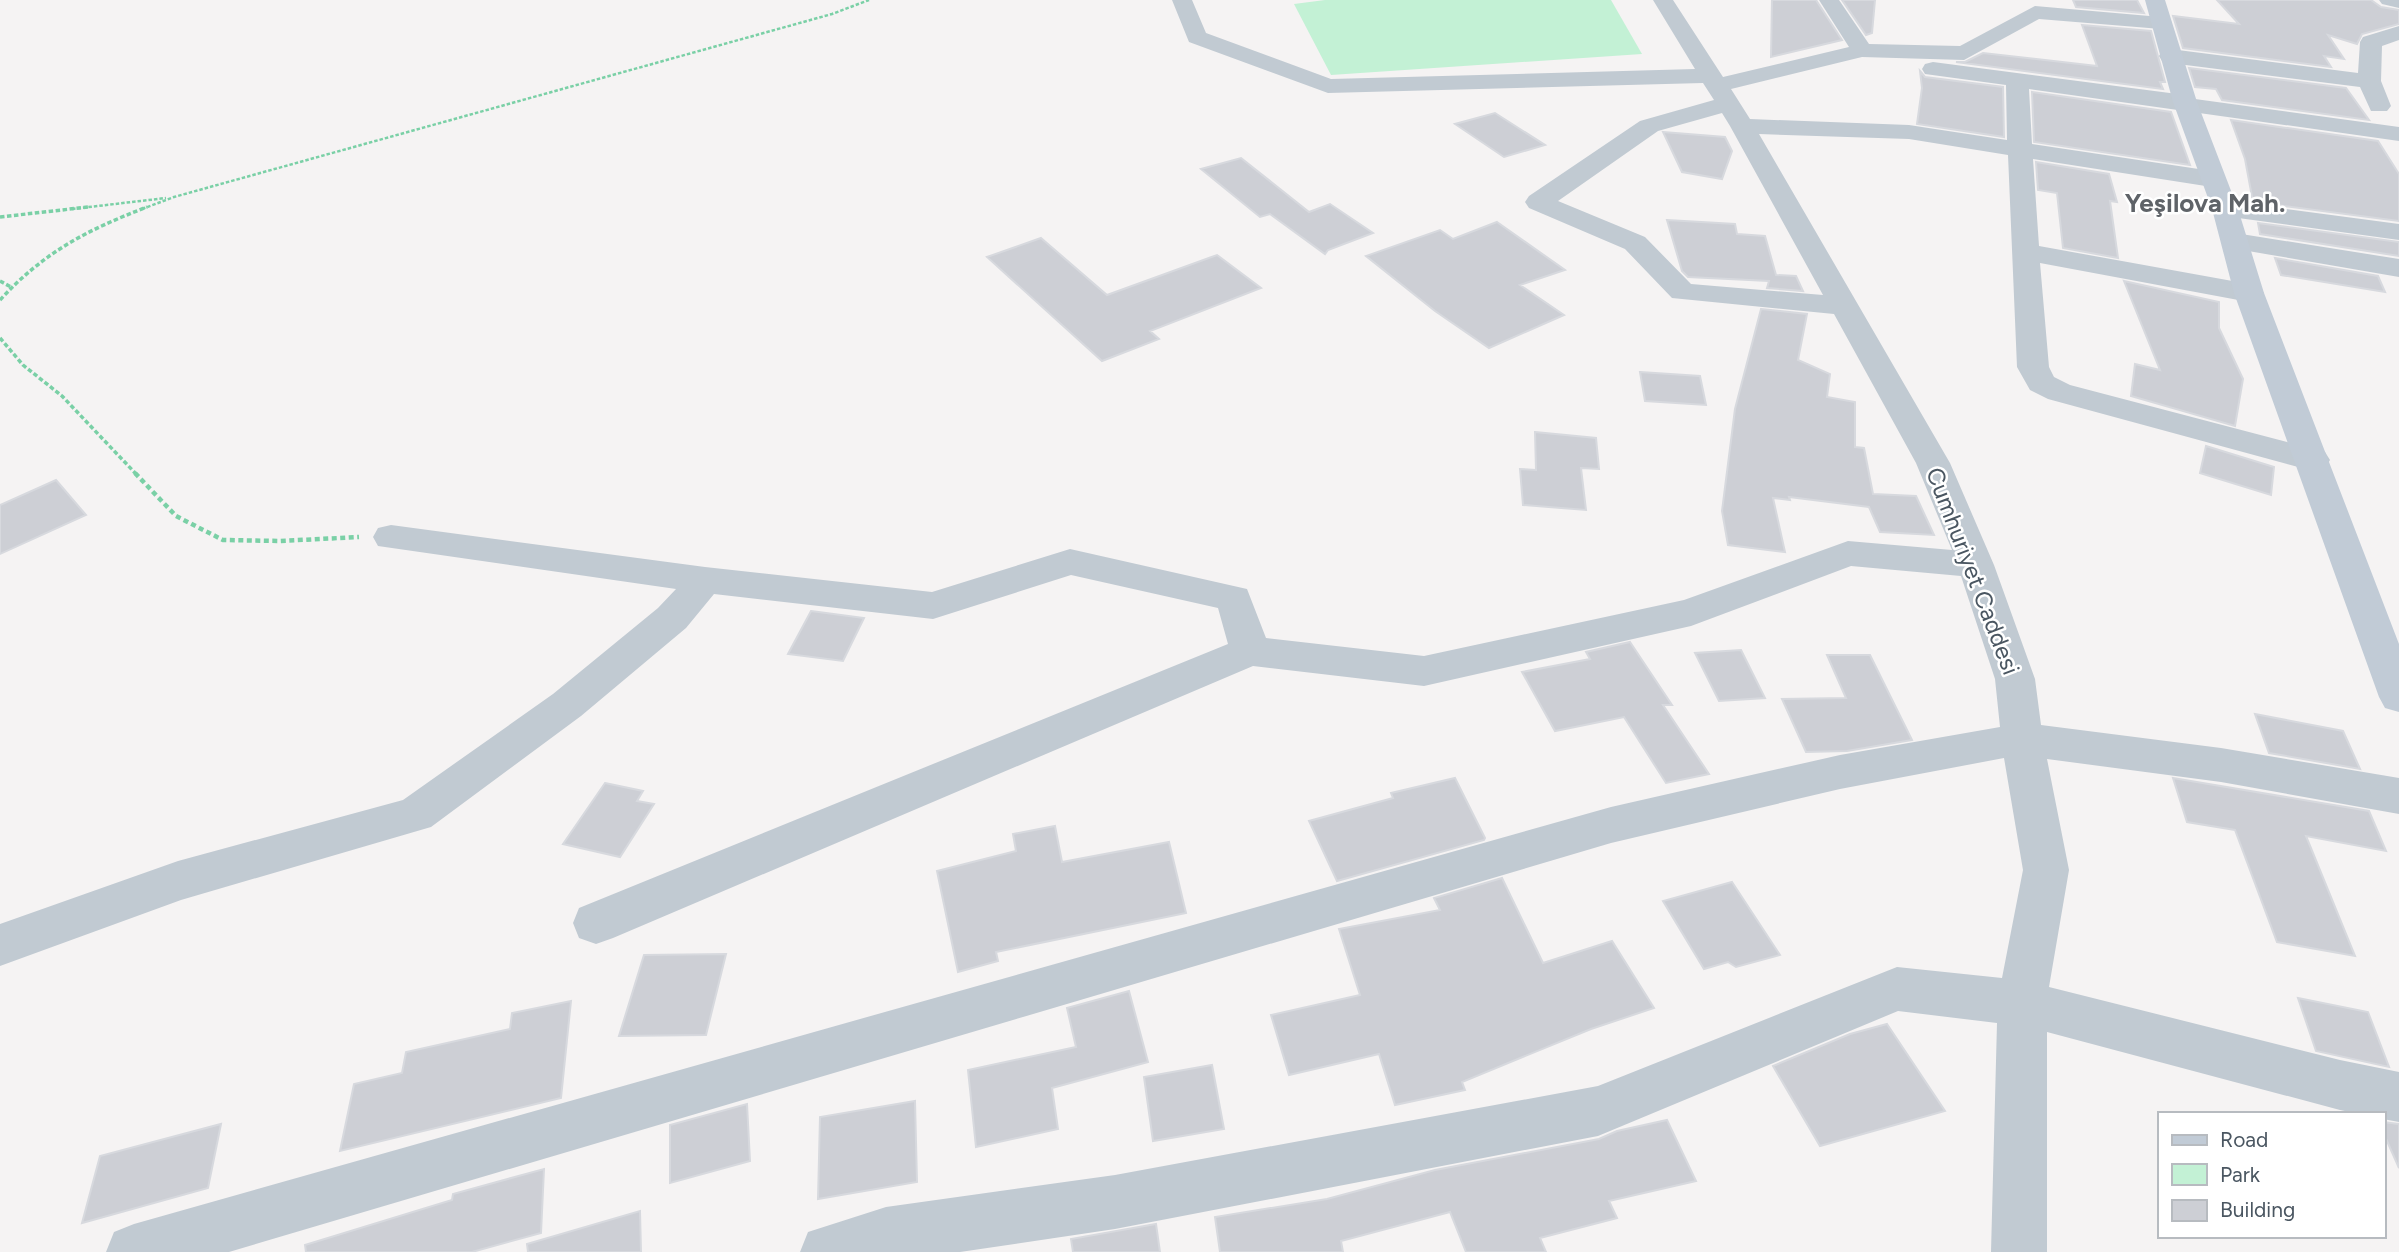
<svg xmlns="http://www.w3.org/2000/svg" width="2399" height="1252" font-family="Figtree,sans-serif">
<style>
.green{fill:#c3f1d5}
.building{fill:#cdcfd5;stroke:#d7d9de;stroke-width:2}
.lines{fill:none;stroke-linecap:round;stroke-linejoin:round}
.path-far2{stroke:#7ad0a6;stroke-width:2.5;stroke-dasharray:3.5 2;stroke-linecap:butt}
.path-far1{stroke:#7ad0a6;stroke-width:3.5;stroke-dasharray:4.5 2.5;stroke-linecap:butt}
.path{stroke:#7ad0a6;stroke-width:4.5;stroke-dasharray:5 3.5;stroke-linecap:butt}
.street{fill:#c1cad2;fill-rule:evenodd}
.secondary{fill:#c1cbd6;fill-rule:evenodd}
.labels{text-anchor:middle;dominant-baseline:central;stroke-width:5;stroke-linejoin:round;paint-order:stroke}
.street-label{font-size:24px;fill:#4a5661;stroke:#fff}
.far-district-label{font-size:26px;font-weight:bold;fill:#5f6368;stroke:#fff}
</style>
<rect width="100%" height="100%" fill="#f5f3f3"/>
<path class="green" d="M1325 0H1611L1642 54 1331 75 1294 4Z"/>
<path class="building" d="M1772 0H1816L1842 40 1771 57Z
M1842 0H1875L1872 33 1866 35Z
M2073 0H2137L2144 13 2076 7Z
M2217 0H2371L2381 7 2399 10V24L2362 34 2357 44 2328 35 2344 59 2324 56 2331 67 2183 48 2173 16 2239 24Z
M2082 25 2151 31 2165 82H2160L2163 89 1956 62H1965L1983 53 2097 66Z
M2189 68 2346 88 2369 120 2222 100 2216 89 2195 87Z
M1920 71 1925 77 2003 87 2004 137 1917 124 1922 88Z
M2032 92 2171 112 2190 165 2034 142Z
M1495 113 1545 145 1504 157 1455 124Z
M2231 120 2378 141 2399 174V221L2253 202 2245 159Z
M1663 132 1725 137 1732 151 1722 179 1682 172Z
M1241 158 1309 212 1330 204 1373 233 1328 250 1325 254 1270 214 1260 217 1201 169Z
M2036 162 2109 174 2117 202 2110 201 2118 258 2063 248 2057 193 2038 190Z
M1667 220 1735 224 1737 234 1765 236 1776 275 1796 276 1803 291 1767 288 1769 281 1688 277 1682 271Z
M1497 222 1565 270 1520 285 1564 315 1489 348 1435 311 1366 256 1440 230 1453 239Z
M2258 223 2399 242V256L2260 234Z
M1041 238 1107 295 1217 255 1261 288 1150 331 1159 339 1102 361 987 257Z
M2275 258 2378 276 2385 292 2281 275Z
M2124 281 2219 302V328L2243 379 2235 426 2131 396 2135 364 2160 370Z
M1761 309 1807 314 1798 360 1830 374 1827 397 1855 402V447L1864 448 1873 494 1916 496 1934 535 1880 532 1869 507 1789 497 1790 500 1773 498 1785 552 1728 545 1722 511 1735 409Z
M1640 372 1700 376 1706 405 1645 401Z
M1535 432 1596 438 1599 469 1581 468 1586 510 1523 505 1520 469 1536 470Z
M2206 446 2274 467 2271 495 2200 473Z
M56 480 86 515 0 554V505Z
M811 611 864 618 843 661 788 654Z
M1630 642 1672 705H1663L1709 774 1666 783 1624 717 1555 731 1522 672 1590 659 1586 652Z
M1741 650 1765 698 1719 701 1695 653Z
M1827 655H1870L1912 740 1847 751 1806 752 1782 699 1846 698Z
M2255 714 2343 731 2360 769 2269 753Z
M1455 778 1485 838 1484 840 1337 881 1309 821 1393 798 1391 793Z
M2173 778 2369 811 2386 851 2306 836 2355 956 2277 942 2235 830 2187 822Z
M605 783 643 791 637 801 654 804 620 857 563 844Z
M1055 826 1062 862 1169 842 1186 913 996 952 998 961 958 972 937 871 1016 851 1013 834Z
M1502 878 1543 963 1612 941 1654 1008 1591 1029 1462 1082 1465 1090 1395 1105 1379 1054 1289 1075 1271 1015 1360 995 1339 929 1440 910 1434 898Z
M1732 882 1780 955 1736 967 1728 962 1704 969 1663 901Z
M726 954 706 1035 619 1036 644 955Z
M1129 991 1148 1062 1052 1088 1058 1129 976 1147 968 1070 1076 1047 1067 1008Z
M2298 998 2368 1012 2389 1067 2316 1051Z
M571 1001 561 1098 340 1151 354 1084 402 1073 406 1052 510 1029 512 1013Z
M1887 1024 1945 1111 1820 1146 1773 1066 1850 1034Z
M1212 1065 1224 1129 1153 1141 1144 1077Z
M915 1101 917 1182 818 1199 820 1117Z
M747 1104 750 1161 670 1183V1125Z
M1667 1120 1696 1181 1609 1201 1617 1218 1540 1238 1546 1252H1466L1450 1212 1341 1241 1343 1252H1220L1215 1217 1327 1199 1435 1170 1599 1139 1617 1131Z
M2383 1122 2399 1124V1168L2383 1132Z
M221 1124 208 1188 82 1223 100 1156Z
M544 1169 541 1233 472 1252H306L305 1245 452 1200 453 1194Z
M640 1211 641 1252H528L527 1244Z
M1156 1224 1160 1252H1073L1071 1239Z"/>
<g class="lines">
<path class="path-far2" d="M72 209 166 198
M142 209 174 197 832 14 869 0"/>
<path class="path-far1" d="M0 217 88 207
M0 281 11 287
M0 300C44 252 87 230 147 207
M0 338 23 365 62 396 137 475"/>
<path class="path" d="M135 473 176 516 223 540 280 541 359 537"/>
<path class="street" d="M1172 0H1192L1206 33 1331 79 1695 69 1653 0H1673L1723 77 1849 47 1819 0H1839L1869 44 1960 46 2035 6 2161 17 2169 18 2172 23 2169 28 2161 29 2039 19 1964 60 1862 57 1731 89 1750 119 1909 125 2007 140 2006 85 1925 74 1922 69 1925 64 1933 62 2185 95 2195 99 2399 127V141L2029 89 2032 144 2212 171 2221 174 2225 179 2221 184 2212 187 2033 159 2039 246 2249 284 2259 287 2264 293 2259 299 2249 302 2040 263 2049 367 2054 377 2070 385 2325 452 2330 460 2325 468 2313 471 2048 399 2030 390 2017 367 2008 155 1909 139 1759 134 1950 463 1994 565 2035 679 2041 725 2221 748 2399 778V814L2221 782 2047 759 2069 870 2049 987 2340 1060 2399 1072V1122L2383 1119V1114H2359L2340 1110 2047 1032V1252H1991L1997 1023 1898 1011 1598 1136 1115 1229 960 1252H800L808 1232 886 1207 1115 1175 1598 1086 1897 967 2002 978 2023 870 2004 758 1840 789 1611 843 229 1252H106L114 1232 134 1224 1611 807 1840 755 2000 727 1995 679 1961 576 1851 566 1691 626 1424 686 1253 666 613 938 596 944 579 938 573 923 579 908 1228 644 1218 608 1071 575 933 619 714 594 686 628 581 716 431 827 181 900 0 966V924L178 861 403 800 553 694 658 608 676 589 378 546 373 537 378 528 391 525 705 567 932 592 1070 549 1247 589 1266 638 1424 656 1684 600 1848 541 1952 550 1916 463 1834 314 1672 298 1625 249 1529 208 1525 202 1529 196 1640 121 1714 100 1703 83 1328 93 1189 42ZM1722 113 1730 126 1823 295 1691 284 1645 237 1558 201 1658 131Z
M2379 0H2399V8L2382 4Z
M2399 26V40L2382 46 2381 81 2391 106 2387 111H2371L2360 87 2170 63 2162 61 2159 56 2162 51 2170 49 2358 73 2360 42 2363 37Z
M2225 201 2399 224V240L2216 215 2212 209 2216 203Z
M2235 233 2399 259V277L2225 247 2221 241 2225 235Z"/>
<path class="secondary" d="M2145 0H2165L2197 102 2238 209 2264 293 2399 644V712L2385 708 2379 697 2234 293 2212 209 2173 102Z"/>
</g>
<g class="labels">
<g class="street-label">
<text transform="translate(1973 571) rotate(69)">Cumhuriyet Caddesi</text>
</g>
<g class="far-district-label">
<text x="2205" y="203">Yeşilova Mah.</text>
</g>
</g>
<rect x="2158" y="1112" width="228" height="126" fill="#ffffff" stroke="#b7bbc0" stroke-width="2"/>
<rect x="2172" y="1135" width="35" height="10" fill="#c1cbd6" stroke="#b7bbc0" stroke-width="2"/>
<text x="2220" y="1147" font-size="21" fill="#4a5661">Road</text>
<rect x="2172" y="1164" width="35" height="21" fill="#c3f1d5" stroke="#b7bbc0" stroke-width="2"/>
<text x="2220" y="1182" font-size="21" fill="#4a5661">Park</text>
<rect x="2172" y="1200" width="35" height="21" fill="#cdcfd5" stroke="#b7bbc0" stroke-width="2"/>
<text x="2220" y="1217" font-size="21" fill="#4a5661">Building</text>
</svg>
